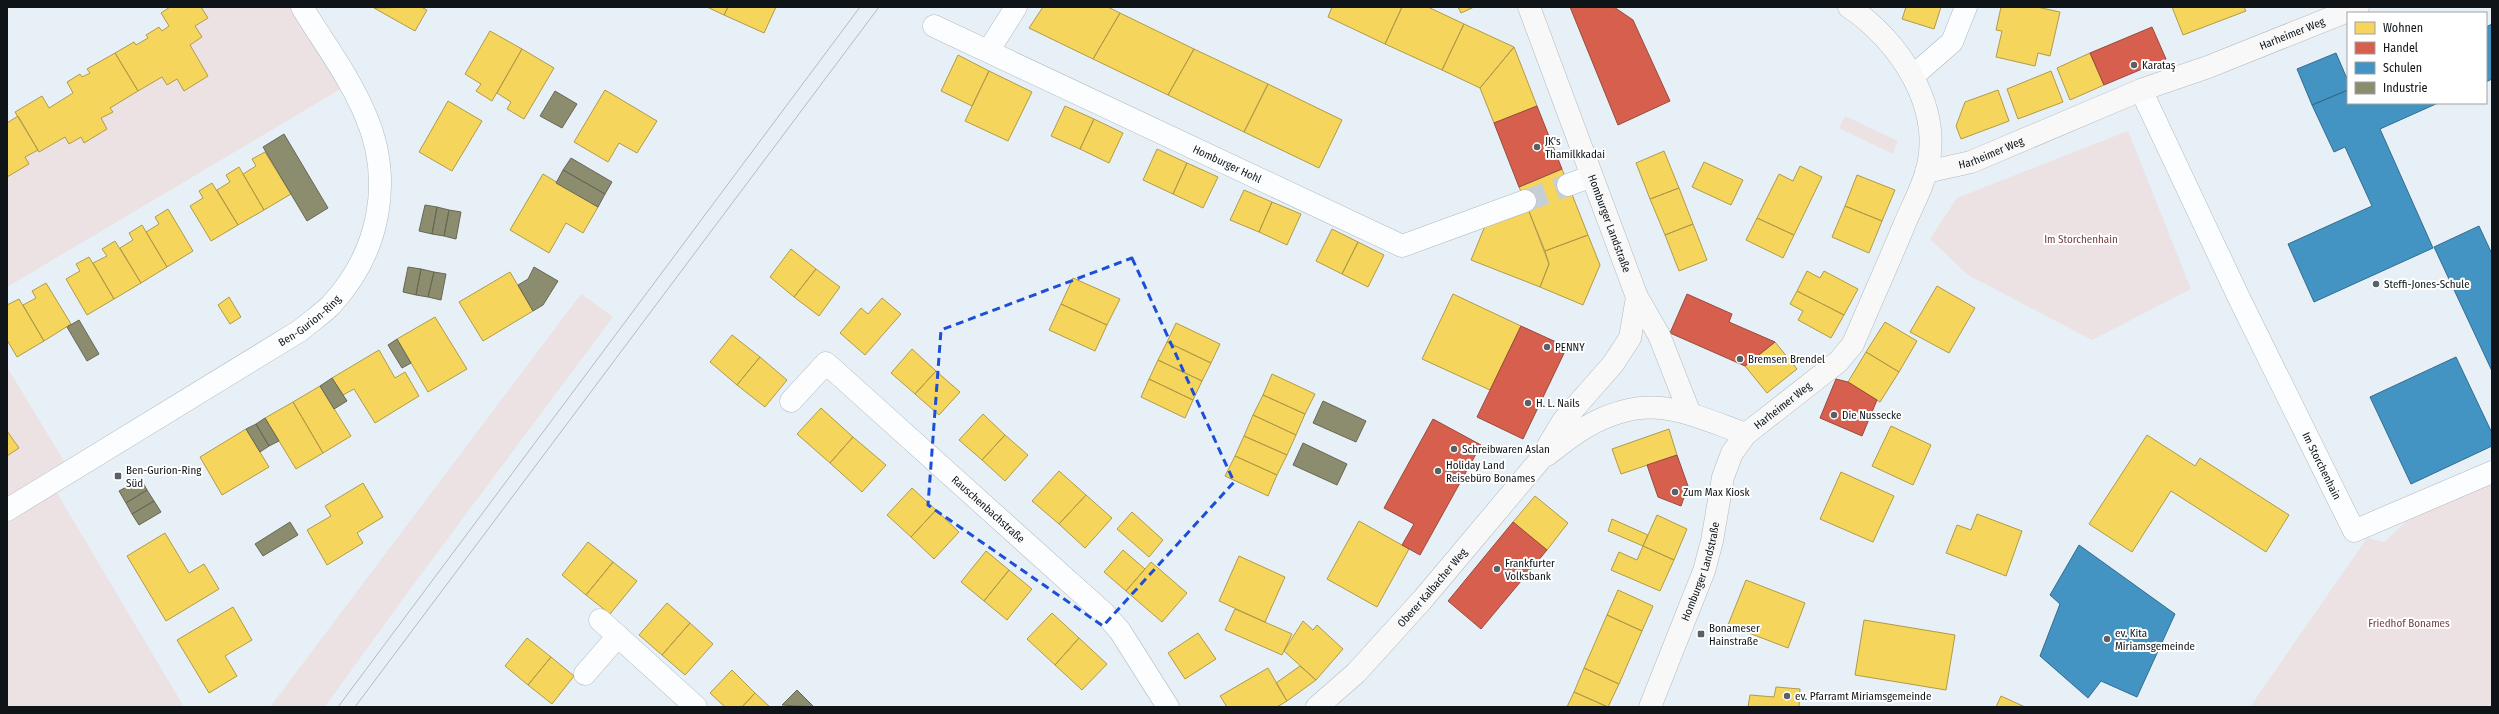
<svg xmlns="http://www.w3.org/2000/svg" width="2499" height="714" font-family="'Fira Sans Condensed',sans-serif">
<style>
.green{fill:#ece1e3}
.homes{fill:#f6d55c;stroke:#b09b48}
.shops{fill:#d6604d;stroke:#9a493d}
.schools{fill:#4393c3;stroke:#336d90}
.industry{fill:#8c8c6e;stroke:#666854}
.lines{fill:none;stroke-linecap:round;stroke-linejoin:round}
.street-tunnel{stroke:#c6cfd5;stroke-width:22;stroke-dasharray:22 11;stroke-linecap:butt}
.street-casing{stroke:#b2babf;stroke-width:23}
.secondary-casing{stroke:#b2babf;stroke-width:23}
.street{stroke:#fbfdfe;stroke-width:22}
.secondary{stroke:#f8f8f9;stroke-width:22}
.tram{stroke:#b7babb;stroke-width:1}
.marked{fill:none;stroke:#1d4ed8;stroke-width:3;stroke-dasharray:8 5;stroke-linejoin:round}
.poi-dot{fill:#5a6166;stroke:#fff;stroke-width:1.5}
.labels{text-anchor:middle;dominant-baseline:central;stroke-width:4;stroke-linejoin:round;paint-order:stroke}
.street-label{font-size:11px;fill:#0e1418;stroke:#fff}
.poi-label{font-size:11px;fill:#0e1418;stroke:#fff;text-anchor:start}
.park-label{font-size:11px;fill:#764142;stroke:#fff}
</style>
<rect width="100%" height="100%" fill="#e6f0f6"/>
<path class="green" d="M201 7H302L349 84 7 287V177L29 164 25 157 38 150 40 152 65 137 69 144 81 137 84 143 107 129 101 118 112 112 110 108 162 77 177 79 184 91 208 76 190 45 202 37 195 26 208 18Z
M1845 116 1898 141 1893 154 1839 128Z
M2128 131 2191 289 2092 340 1968 275 1930 239 1957 198Z
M581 294 613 317 399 604 325 707H270Z
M7 367 70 471 51 483 184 707H7Z
M2492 482V707H2250L2367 538 2384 542 2408 520Z"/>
<path class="homes" d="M170 7H201L208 18 195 26 202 37 190 45 208 76 184 91 177 79 167 85 162 77 138 91 115 53 134 42 136 45 148 38 146 35 159 27 162 31 169 26 161 13Z
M421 7 427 10 415 31 374 8Z
M707 7H728L724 15Z
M728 7H776L764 33 724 15Z
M1043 7H1108L1120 13 1093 59 1029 28Z
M1332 7H1402L1385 44 1328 17Z
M1402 7H1428L1464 24 1442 70 1385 44Z
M1458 7H1474L1461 13Z
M1906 7H1941L1934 29 1902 19Z
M2001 7H2037L2060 12 2050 56 2038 53 2035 66 1996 57 2002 31 1996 30Z
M2172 7H2244L2246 11 2183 35Z
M1120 13 1194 49 1168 95 1093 59Z
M1464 24 1514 47 1480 88 1442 70Z
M490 31 522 49 492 101 476 91 481 84 465 74Z
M1514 47 1537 106 1494 123 1480 88Z
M522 49 554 68 524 119 507 109 511 102 497 93Z
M1194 49 1268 84 1244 132 1168 95Z
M115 53 138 91 110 108 113 112 101 118 107 129 84 143 81 137 69 144 65 137 39 152 15 112 42 96 49 108 73 93 67 82 80 74 82 77 90 73 87 69Z
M2090 53 2104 85 2070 100 2057 68Z
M958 55 989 71 972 106 941 91Z
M989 71 1032 92 1008 141 965 121Z
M2051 71 2063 102 2018 119 2007 89Z
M1268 84 1342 120 1319 168 1244 132Z
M605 90 657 121 637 153 619 143 608 162 574 142Z
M1998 90 2009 121 1961 139 1956 126 1965 102Z
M448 101 482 121 452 171 419 152Z
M1065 106 1094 119 1080 149 1051 136Z
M18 116 38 150 25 157 29 164 7 177V123Z
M1094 119 1123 133 1109 163 1080 149Z
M1157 149 1187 163 1173 194 1143 180Z
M1664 151 1679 188 1650 199 1636 163Z
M265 152 291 194 264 210 243 174 256 166 252 159Z
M1704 162 1743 180 1731 205 1692 187Z
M1187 163 1218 177 1203 208 1173 194Z
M1800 166 1822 177 1794 235 1757 218 1779 174 1793 181Z
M239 167 264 210 238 225 217 190 230 182 226 175Z
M1562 169 1588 235 1545 251 1519 187Z
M543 174 598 207 583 233 566 223 549 253 510 230Z
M1857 175 1895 190 1882 221 1845 206Z
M212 183 238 225 211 241 190 206 203 198 199 191Z
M1679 188 1693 224 1665 235 1650 199Z
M1244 190 1272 202 1259 232 1230 220Z
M1272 202 1301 214 1287 245 1259 232Z
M1527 206 1549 264 1540 287 1471 260 1487 221Z
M1845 206 1882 221 1869 253 1832 237Z
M168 209 193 251 167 267 146 232 159 224 155 217Z
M1757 218 1794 235 1783 258 1746 240Z
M1693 224 1707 260 1679 271 1665 235Z
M142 225 167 267 141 283 120 248 133 240 129 233Z
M1332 229 1358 242 1342 274 1316 261Z
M1588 235 1600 265 1583 305 1540 287 1549 264 1545 251Z
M115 241 141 283 114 299 93 263 107 256 102 249Z
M1358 242 1384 255 1368 287 1342 274Z
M791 249 816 269 794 297 770 277Z
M89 257 114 299 87 315 66 279 80 271 76 264Z
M816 269 840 287 819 316 794 297Z
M1807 271 1820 278 1824 271 1858 289 1844 315 1797 291Z
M510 272 533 311 483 341 459 302Z
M1073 278 1120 299 1107 325 1061 304Z
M46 283 71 324 44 341 23 305 36 298 32 291Z
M1937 286 1975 308 1949 353 1910 332Z
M1797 291 1844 315 1831 338 1798 320 1803 311 1790 304Z
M1453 294 1521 326 1490 390 1422 359Z
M229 297 241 317 230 324 218 305Z
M882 298 901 314 865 355 840 333 861 308 868 314Z
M19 299 44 341 17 357 7 340V305Z
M1061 304 1107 325 1095 351 1049 330Z
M435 317 467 369 428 392 397 339Z
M1885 322 1917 341 1899 372 1866 352Z
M1176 323 1220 344 1211 363 1167 342Z
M732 335 760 357 737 385 710 362Z
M1167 342 1211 363 1202 381 1158 360Z
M1775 342 1797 369 1767 393 1745 366Z
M912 349 936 371 915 394 891 373Z
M379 350 395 378 405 372 419 396 375 423 354 389 343 395 332 378Z
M1866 352 1899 372 1880 402 1848 382Z
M760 357 787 380 765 407 737 385Z
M1158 360 1202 381 1193 400 1149 379Z
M936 371 960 392 939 415 915 394Z
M1272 374 1315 394 1305 414 1263 395Z
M1149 379 1193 400 1185 418 1141 397Z
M320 386 351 436 323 453 293 402Z
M1263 395 1305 414 1296 435 1253 415Z
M293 402 323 453 296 469 265 418Z
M821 408 853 437 830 463 797 434Z
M983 414 1005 435 982 460 959 440Z
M1253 415 1296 435 1287 455 1244 436Z
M1891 426 1931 445 1913 485 1872 466Z
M246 429 269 467 222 495 200 457Z
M1669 429 1677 455 1621 474 1612 449Z
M7 431 19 448 7 456Z
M1005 435 1028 455 1005 481 982 460Z
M2147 435 2195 466 2200 458 2289 515 2266 552 2171 491 2132 552 2089 524Z
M1244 436 1287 455 1277 475 1235 456Z
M853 437 886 465 862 492 830 463Z
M1235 456 1277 475 1268 496 1225 476Z
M1059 471 1086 495 1059 524 1032 501Z
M1841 472 1894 496 1873 542 1820 519Z
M363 483 383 517 357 533 363 543 327 565 307 530 331 516 325 506Z
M912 488 936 510 911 537 887 515Z
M1086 495 1112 518 1085 548 1059 524Z
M1535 496 1568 523 1547 550 1513 522Z
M936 510 959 532 934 559 911 537Z
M1132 512 1163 540 1149 557 1117 529Z
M1977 514 2022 531 2006 576 1946 553 1957 525 1971 530Z
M1657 515 1687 529 1674 560 1643 546Z
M1612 519 1648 535 1643 546 1608 531Z
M1359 521 1409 549 1377 607 1327 579Z
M165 533 189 573 204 564 219 589 166 621 127 556Z
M588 542 613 562 586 595 562 575Z
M1643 546 1674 560 1660 591 1611 570 1619 552 1637 560Z
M1123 550 1145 569 1126 591 1104 572Z
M986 551 1009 570 984 601 961 582Z
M1239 556 1285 577 1265 622 1219 601Z
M613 562 637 581 610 614 586 595Z
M1151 562 1187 593 1162 622 1126 591Z
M1009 570 1032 589 1007 620 984 601Z
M1746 580 1805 603 1788 648 1728 625Z
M1618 590 1653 606 1642 631 1607 615Z
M667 603 690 623 662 655 639 635Z
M233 607 252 640 225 656 237 676 209 693 177 640Z
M1235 609 1292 634 1282 655 1225 630Z
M1052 613 1079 638 1055 665 1027 639Z
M1607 615 1642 631 1619 684 1584 668Z
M1864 620 1955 635 1946 690 1855 675Z
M1303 621 1313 630 1317 625 1343 649 1316 680 1284 651Z
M690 623 713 644 685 675 662 655Z
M1198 633 1216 659 1185 679 1168 653Z
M527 638 551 657 528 685 505 666Z
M1079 638 1107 664 1082 690 1055 665Z
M551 657 574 676 552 704 528 685Z
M1300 666 1316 680 1287 701 1276 683Z
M1268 668 1287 701 1277 707H1227L1220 696Z
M1584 668 1619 684 1608 707 1574 692Z
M732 670 755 693 742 707H725L710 693Z
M1776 687 1800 689 1799 707H1748L1750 695 1774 697Z
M1574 692 1608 707H1567Z
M755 693 770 707H742Z
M2001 696 2025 707H1996Z"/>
<path class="shops" d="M1570 7H1614L1633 20 1670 101 1618 125Z
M2152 27 2166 59 2104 85 2090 53Z
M1537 106 1562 169 1519 187 1494 123Z
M1687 294 1732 314 1729 322 1775 342 1745 366 1670 333Z
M1521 326 1567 347 1523 439 1477 417Z
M1836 379 1848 382 1877 400 1862 436 1820 418Z
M1433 419 1481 445 1420 555 1402 545 1414 524 1384 508Z
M1677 455 1688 486 1681 506 1658 497 1647 465Z
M1513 522 1547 550 1481 629 1448 601Z"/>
<path class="schools" d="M2492 24V79L2486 82V27Z
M2336 53 2348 81V90L2312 105 2297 69Z
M2348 90V103H2438L2380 129 2433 248 2314 302 2288 244 2372 206 2345 147 2334 152 2312 105Z
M2479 226 2492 254V371L2434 247Z
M2456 357 2492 433V446L2411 484 2370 397Z
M2079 545 2175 614 2137 697 2101 681 2088 698 2040 656 2060 604 2050 595Z"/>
<path class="industry" d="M555 91 577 104 562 128 540 116Z
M284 134 328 208 307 221 263 147Z
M571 158 612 182 605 194 563 170Z
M563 170 605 194 598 207 556 183Z
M425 205 437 207 432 234 419 231Z
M437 207 449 210 444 236 432 234Z
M449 210 461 212 456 239 444 236Z
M408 267 421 269 416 295 403 292Z
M534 267 558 281 543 305 533 311 518 285 528 279Z
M421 269 434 272 428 297 416 295Z
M434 272 446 274 441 300 428 297Z
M79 320 99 354 87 361 67 327Z
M397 339 411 363 402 368 388 345Z
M332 378 347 401 334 409 320 386Z
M1323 401 1366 421 1356 442 1313 423Z
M265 418 279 441 269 446 256 424Z
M256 424 269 446 260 452 246 429Z
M1303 443 1347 464 1337 485 1293 465Z
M141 479 147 490 126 503 119 491Z
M147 490 154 501 132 514 126 503Z
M154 501 161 512 139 525 132 514Z
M290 522 298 535 263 556 255 544Z
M797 690 814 707 782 705Z"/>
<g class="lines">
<path class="street-tunnel" d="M1525 201 1568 185"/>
<defs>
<g id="street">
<path id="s1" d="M934 26 1402 246 1525 201"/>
<path d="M989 50 1016 7"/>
<path d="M1913 76 1952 42 1966 7"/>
<path id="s2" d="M2141 90 2239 298 2354 531 2492 472"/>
<path d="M1568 185 1592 176"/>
<path id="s3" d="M791 401 826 363 1105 614 1120 631 1168 707"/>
<path id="s4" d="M7 510 301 330C310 322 322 314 331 305 380 252 394 180 365 114 349 76 323 42 302 7"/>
<path d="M600 620 696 707"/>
<path d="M585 674 618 636"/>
</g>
<g id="secondary">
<path id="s5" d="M1529 7 1637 297 1659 335 1690 414"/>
<path id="s6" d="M1926 172 1971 162 2141 90 2208 67 2358 7"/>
<path d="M1547 455C1559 446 1572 435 1586 427 1649 391 1684 412 1746 434"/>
<path id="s7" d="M1317 707 1356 673 1423 599 1539 461 1563 421 1613 364 1630 338 1637 297"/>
<path id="s8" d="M1650 707 1704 571 1712 541 1723 477 1732 453 1746 434 1838 362 1853 344C1870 304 1888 264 1905 223 1912 207 1921 190 1926 173 1945 109 1900 41 1849 7"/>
</g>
</defs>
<use href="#street" class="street-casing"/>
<use href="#secondary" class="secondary-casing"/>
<use href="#street" class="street"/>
<use href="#secondary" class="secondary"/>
<path class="tram" d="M338 707 860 7
M355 707 879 7"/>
</g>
<path class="marked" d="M1132 258 1234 482 1103 626 928 505 941 330Z"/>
<g class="poi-dot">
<circle cx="2134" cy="65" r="4"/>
<circle cx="1537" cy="147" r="4"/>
<circle cx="2376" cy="284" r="4"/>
<circle cx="1547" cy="347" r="4"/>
<circle cx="1740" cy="359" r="4"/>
<circle cx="1528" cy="403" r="4"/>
<circle cx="1834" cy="415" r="4"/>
<circle cx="1454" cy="449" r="4"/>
<circle cx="1438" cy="471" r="4"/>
<rect x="114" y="472" width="8" height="8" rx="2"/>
<circle cx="1675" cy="492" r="4"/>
<circle cx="1497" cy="569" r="4"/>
<rect x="1697" y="630" width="8" height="8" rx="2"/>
<circle cx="2107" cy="639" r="4"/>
<circle cx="1787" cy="696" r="4"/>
</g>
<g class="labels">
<g class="street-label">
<text stroke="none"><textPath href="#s6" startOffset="392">Harheimer Weg</textPath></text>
<text stroke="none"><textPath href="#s6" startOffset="68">Harheimer Weg</textPath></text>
<text stroke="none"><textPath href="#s1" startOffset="324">Homburger Hohl</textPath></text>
<text stroke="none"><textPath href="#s5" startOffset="231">Homburger Landstraße</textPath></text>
<text stroke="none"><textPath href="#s4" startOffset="357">Ben-Gurion-Ring</textPath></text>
<text stroke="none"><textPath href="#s8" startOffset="338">Harheimer Weg</textPath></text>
<text stroke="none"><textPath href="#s2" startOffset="417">Im Storchenhain</textPath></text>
<text stroke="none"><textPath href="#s3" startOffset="270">Rauschenbachstraße</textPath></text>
<text stroke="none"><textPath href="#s8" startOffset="145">Homburger Landstraße</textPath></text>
<text stroke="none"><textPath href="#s7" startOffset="166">Oberer Kalbacher Weg</textPath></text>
</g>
<g class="poi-label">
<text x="2142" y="65">Karataş</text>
<text x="1545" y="141">JK's<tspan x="1545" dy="13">Thamilkkadai</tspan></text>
<text x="2384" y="284">Steffi-Jones-Schule</text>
<text x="1555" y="347">PENNY</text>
<text x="1748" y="359">Bremsen Brendel</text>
<text x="1536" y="403">H. L. Nails</text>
<text x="1842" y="415">Die Nussecke</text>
<text x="1462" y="449">Schreibwaren Aslan</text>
<text x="1446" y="465">Holiday Land<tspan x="1446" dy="13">Reisebüro Bonames</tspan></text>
<text x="126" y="470">Ben-Gurion-Ring<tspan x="126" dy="13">Süd</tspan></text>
<text x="1683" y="492">Zum Max Kiosk</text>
<text x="1505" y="563">Frankfurter<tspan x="1505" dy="13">Volksbank</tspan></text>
<text x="1709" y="628">Bonameser<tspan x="1709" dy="13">Hainstraße</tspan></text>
<text x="2115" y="633">ev. Kita<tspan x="2115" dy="13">Miriamsgemeinde</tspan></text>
<text x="1795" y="696">ev. Pfarramt Miriamsgemeinde</text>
</g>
<g class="park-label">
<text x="2081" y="239">Im Storchenhain</text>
<text x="2409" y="623">Friedhof Bonames</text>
</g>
</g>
<rect width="2499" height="714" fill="none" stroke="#0e1418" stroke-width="16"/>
<rect x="2347" y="12" width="140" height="92" fill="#ffffff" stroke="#9fa1a3"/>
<rect x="2355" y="22" width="20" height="12" fill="#f6d55c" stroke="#9fa1a3"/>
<text x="2383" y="32" font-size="12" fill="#0e1418">Wohnen</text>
<rect x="2355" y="42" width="20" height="12" fill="#d6604d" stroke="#9fa1a3"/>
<text x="2383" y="52" font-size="12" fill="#0e1418">Handel</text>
<rect x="2355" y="62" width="20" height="12" fill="#4393c3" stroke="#9fa1a3"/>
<text x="2383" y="72" font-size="12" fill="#0e1418">Schulen</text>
<rect x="2355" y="82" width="20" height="12" fill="#8c8c6e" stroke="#9fa1a3"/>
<text x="2383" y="92" font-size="12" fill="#0e1418">Industrie</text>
</svg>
